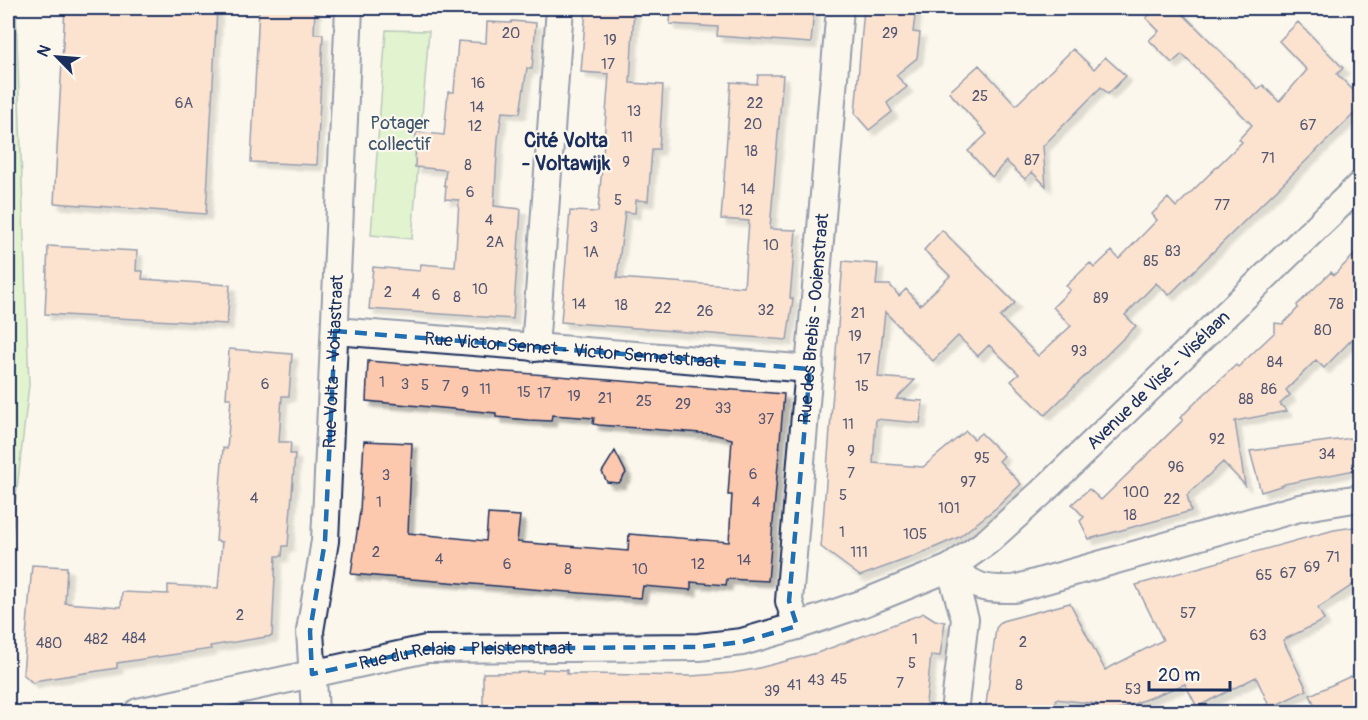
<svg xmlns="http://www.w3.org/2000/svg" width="1368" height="720" font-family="Pangolin,sans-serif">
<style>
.green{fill:#c1edaa;stroke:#6e8e84;stroke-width:1.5}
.building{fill:#fdc9ae;stroke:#1b2f5e;stroke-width:1.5;filter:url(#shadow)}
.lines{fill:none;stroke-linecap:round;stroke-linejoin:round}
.minor-casing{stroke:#1b2f5e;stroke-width:30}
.minor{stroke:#fbf7ec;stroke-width:26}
.marked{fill:none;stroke:#1f6fb2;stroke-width:4.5;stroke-dasharray:12 8;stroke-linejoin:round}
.labels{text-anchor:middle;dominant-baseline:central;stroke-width:4.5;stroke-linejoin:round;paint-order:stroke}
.number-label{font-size:15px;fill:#545672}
.park-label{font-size:18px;fill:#3c556d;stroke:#fbf7ec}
.street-label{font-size:18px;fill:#1b2f5e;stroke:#fbf7ec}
.neighbourhood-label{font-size:20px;font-weight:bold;fill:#1b2f5e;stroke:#fbf7ec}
</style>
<defs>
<filter id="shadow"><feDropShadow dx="5.5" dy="5.5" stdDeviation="1.5" flood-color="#0004"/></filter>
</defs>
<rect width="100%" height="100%" fill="#fbf7ec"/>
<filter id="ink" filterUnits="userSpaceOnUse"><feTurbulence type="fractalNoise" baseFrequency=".0167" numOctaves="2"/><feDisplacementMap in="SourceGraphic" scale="12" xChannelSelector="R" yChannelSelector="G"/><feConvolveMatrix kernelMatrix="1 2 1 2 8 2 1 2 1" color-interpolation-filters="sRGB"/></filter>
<g filter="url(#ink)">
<path class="green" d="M8 8H16L29 385 8 567Z
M386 30 429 31 412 239 371 235Z"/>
<path class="building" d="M65 8H217L206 214 54 203Z
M259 8H315L314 34H323L317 165 251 162Z
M586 8H634L630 83 663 85 659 149H652L648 201 636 200 635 213 625 212 617 278 744 287 749 221 721 219 731 82 757 84 758 75H783L770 229 796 230 790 298 793 299 787 340 561 322 570 211 598 212 602 167 609 74 581 72Z
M671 8H814L811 43 717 36 718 27 670 24Z
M864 8H916L913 32 920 33 917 58 896 75 907 87 887 103 892 112 869 130 855 114Z
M1157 8H1177L1258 89 1263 85 1279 102 1307 70 1279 41 1298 22 1343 68 1337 74 1360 97V108L1169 295 1156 283 1125 315 1136 326 1045 415 1011 381 1019 374 989 345 978 356 958 336 933 361 885 312 878 377 915 380 896 399 923 401 920 423 876 419 873 463 923 467 966 431 974 439 981 433 1004 456 999 461 1021 484 996 508 959 537 915 556 860 576 821 547 843 261 878 264 876 285H890L899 296 906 289 920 305 950 276 924 250 942 230 1015 303 1000 317 1038 356 1071 326 1053 307 1070 290 1066 286 1090 263 1094 268 1112 251 1119 259 1157 220 1152 214 1168 198 1176 207 1242 142 1239 139 1252 125 1182 54 1172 63 1149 40 1159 31 1146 18Z
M512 21 536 23 532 69 527 68 520 113 502 112 498 139 494 206 521 209 513 319 369 309 373 267 420 271 421 264 455 267 459 200 445 199 446 186 444 185 446 170 415 167 416 132 444 135 448 92H454L458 41 486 43 487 22 511 23Z
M1073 49 1094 69 1105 57 1126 76 1108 94 1101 87 1043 146 1046 186 1032 172 1025 179 1006 161 992 177 968 151 987 134 949 92 979 65 1016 105Z
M48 246 137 251 136 271H143L142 279 230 285 227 324 45 314Z
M1360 249V331L1324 368 1316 360 1286 390 1290 395 1280 404 1287 411 1235 421 1245 485 1223 462 1187 495 1191 511 1089 539 1080 521 1084 517 1072 504 1089 489 1101 500 1183 420 1180 418 1200 398 1236 365 1238 367 1275 332V323L1283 324 1298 308 1297 305 1331 272 1334 275Z
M229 349 292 354 289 396H282L279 442H291L290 454H295L288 546H283L282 556H276L272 636 210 646 211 649 117 663V668L40 680 33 683 23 674 32 565 67 567 65 603 121 607 122 592 168 594V585L218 588 222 542 216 541 223 448 227 449 231 398H226Z
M368 361 784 394 768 581 727 579 726 585 691 582V590L643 586 641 598 351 574 360 511 364 441 412 443 408 533 486 541 488 514 520 516 517 542 628 551 629 534 729 542 732 495H728L732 439 713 434 599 425 593 424 594 418 552 415 551 421 528 420 496 417V413L366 401Z
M1360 437V469L1284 484V485L1261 492 1250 451Z
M615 451 626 473 619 483 607 482 602 472Z
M1360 526V580L1318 608 1324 620 1283 640 1307 690 1270 708 1256 677 1197 707 1185 684 1113 712H1097V704L1056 699 1054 712H985L996 628 1002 621 1070 603 1105 670 1163 640 1136 585 1334 530Z
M924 613 935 620 945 622 940 656 931 655 925 712H483V673L543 672V669L567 670V674H589L691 676 732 673 755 669 817 653Z
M1351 676 1360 695V712H1318L1310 695Z"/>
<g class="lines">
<defs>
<g id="minor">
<path id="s1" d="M335 331 810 369"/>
<path d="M535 348 560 8"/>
<path d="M950 568C977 587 981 590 1014 589L1299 508 1360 498"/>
<path d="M950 568 965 619 954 712"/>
<path id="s2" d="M797 626 789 601 840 8"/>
<path id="s3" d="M138 712 426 649 699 647 742 642 797 626 864 603 950 568 988 541 1041 493 1360 185"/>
<path id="s4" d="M315 712 310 631 325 541 349 8"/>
</g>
</defs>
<use href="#minor" class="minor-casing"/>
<use href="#minor" class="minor"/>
</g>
</g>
<path d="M0 0H1368V720H0ZM335 331 810 369 789 601 797 626 742 642 699 647 426 649 312 674 310 631 325 541Z" fill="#fbf7ec" fill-opacity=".55" fill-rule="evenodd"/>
<path class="marked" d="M335 331 810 369 789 601 797 626 742 642 699 647 426 649 312 674 310 631 325 541Z"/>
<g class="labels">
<g class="number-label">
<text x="511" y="33">20</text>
<text x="890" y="33">29</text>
<text x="610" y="40">19</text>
<text x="608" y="64">17</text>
<text x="478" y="83">16</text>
<text x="980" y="96">25</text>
<text x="184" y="103">6A</text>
<text x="755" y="103">22</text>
<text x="477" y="107">14</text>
<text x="634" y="111">13</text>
<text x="753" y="124">20</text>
<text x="1308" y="125">67</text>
<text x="475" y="126">12</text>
<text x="627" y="137">11</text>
<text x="751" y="151">18</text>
<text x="1268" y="158">71</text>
<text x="1032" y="160">87</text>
<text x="626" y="162">9</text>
<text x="468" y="165">8</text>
<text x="748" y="189">14</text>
<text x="470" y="192">6</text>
<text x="618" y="200">5</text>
<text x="1222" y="205">77</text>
<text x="746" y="210">12</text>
<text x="489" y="220">4</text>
<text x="594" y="227">3</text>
<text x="495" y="242">2A</text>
<text x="771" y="245">10</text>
<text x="1173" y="251">83</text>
<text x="591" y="252">1A</text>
<text x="1151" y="261">85</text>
<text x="480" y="289">10</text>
<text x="388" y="292">2</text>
<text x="416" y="294">4</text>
<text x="436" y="295">6</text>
<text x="457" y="297">8</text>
<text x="1101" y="298">89</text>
<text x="579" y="304">14</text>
<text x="1336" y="304">78</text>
<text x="621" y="305">18</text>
<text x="663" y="308">22</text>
<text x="766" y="310">32</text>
<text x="705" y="311">26</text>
<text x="858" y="313">21</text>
<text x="1323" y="330">80</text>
<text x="855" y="336">19</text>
<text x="1079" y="351">93</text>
<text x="864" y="359">17</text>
<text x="1275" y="362">84</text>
<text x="382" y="382">1</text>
<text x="265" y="384">6</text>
<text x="405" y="384">3</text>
<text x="425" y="385">5</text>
<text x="446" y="386">7</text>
<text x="862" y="386">15</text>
<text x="485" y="389">11</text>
<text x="1269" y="389">86</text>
<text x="465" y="392">9</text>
<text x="524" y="392">15</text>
<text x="544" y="393">17</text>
<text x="574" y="396">19</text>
<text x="605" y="398">21</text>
<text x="1246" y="399">88</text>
<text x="644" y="401">25</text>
<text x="683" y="404">29</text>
<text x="723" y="408">33</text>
<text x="766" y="419">37</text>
<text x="848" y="424">11</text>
<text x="1217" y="439">92</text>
<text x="851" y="451">9</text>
<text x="1327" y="454">34</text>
<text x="982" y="458">95</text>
<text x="1176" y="467">96</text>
<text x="851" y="473">7</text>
<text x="753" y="474">6</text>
<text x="386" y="475">3</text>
<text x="968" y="482">97</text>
<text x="1136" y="492">100</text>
<text x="843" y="495">5</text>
<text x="254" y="498">4</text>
<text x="1172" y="499">22</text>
<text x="379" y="502">1</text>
<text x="756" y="502">4</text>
<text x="949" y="508">101</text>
<text x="1130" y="515">18</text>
<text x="842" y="532">1</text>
<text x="915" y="534">105</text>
<text x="376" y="552">2</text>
<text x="859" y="552">111</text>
<text x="1333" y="557">71</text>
<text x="439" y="559">4</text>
<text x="744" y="560">14</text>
<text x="507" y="564">6</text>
<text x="698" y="564">12</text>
<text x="1312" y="567">69</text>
<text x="568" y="569">8</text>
<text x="640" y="569">10</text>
<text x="1288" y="573">67</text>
<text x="1264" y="575">65</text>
<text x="1188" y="613">57</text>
<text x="240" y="615">2</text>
<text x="1258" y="635">63</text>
<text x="134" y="638">484</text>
<text x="96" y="639">482</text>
<text x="915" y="639">1</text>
<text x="1023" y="642">2</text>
<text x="49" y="643">480</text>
<text x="912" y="663">5</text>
<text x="839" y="679">45</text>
<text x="816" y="680">43</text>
<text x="900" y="683">7</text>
<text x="794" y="685">41</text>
<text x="1019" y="685">8</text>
<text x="1133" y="689">53</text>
<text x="772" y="691">39</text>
</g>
<g class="park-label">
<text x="400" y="123">Potager<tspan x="400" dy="21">collectif</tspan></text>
</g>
<g class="street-label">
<text stroke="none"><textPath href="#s2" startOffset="310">Rue des Brebis - Ooienstraat</textPath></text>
<text stroke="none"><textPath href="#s1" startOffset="238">Rue Victor Semet - Victor Semetstraat</textPath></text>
<text stroke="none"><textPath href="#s4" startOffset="352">Rue Volta - Voltastraat</textPath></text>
<text stroke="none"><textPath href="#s3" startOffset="1113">Avenue de Visé - Visélaan</textPath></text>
<text stroke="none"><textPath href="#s3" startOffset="334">Rue du Relais - Pleisterstraat</textPath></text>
</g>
<g class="neighbourhood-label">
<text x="566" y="140">Cité Volta<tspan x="566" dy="23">- Voltawijk</tspan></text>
</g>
</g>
<rect width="1368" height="720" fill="none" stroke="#fbf7ec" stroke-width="30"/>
<rect x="15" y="15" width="1338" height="690" fill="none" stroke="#1b2f5e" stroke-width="2" filter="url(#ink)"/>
<g transform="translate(57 57) rotate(295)" stroke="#fbf7ec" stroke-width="4.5" paint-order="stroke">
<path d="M0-4.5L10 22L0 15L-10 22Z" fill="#1b2f5e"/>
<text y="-9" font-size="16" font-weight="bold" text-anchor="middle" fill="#1b2f5e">N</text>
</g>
<path d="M1149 681v9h81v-9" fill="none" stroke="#1b2f5e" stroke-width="3"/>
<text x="1158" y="681" font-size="18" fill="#1b2f5e" stroke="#fbf7ec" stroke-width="4.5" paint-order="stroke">20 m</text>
</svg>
